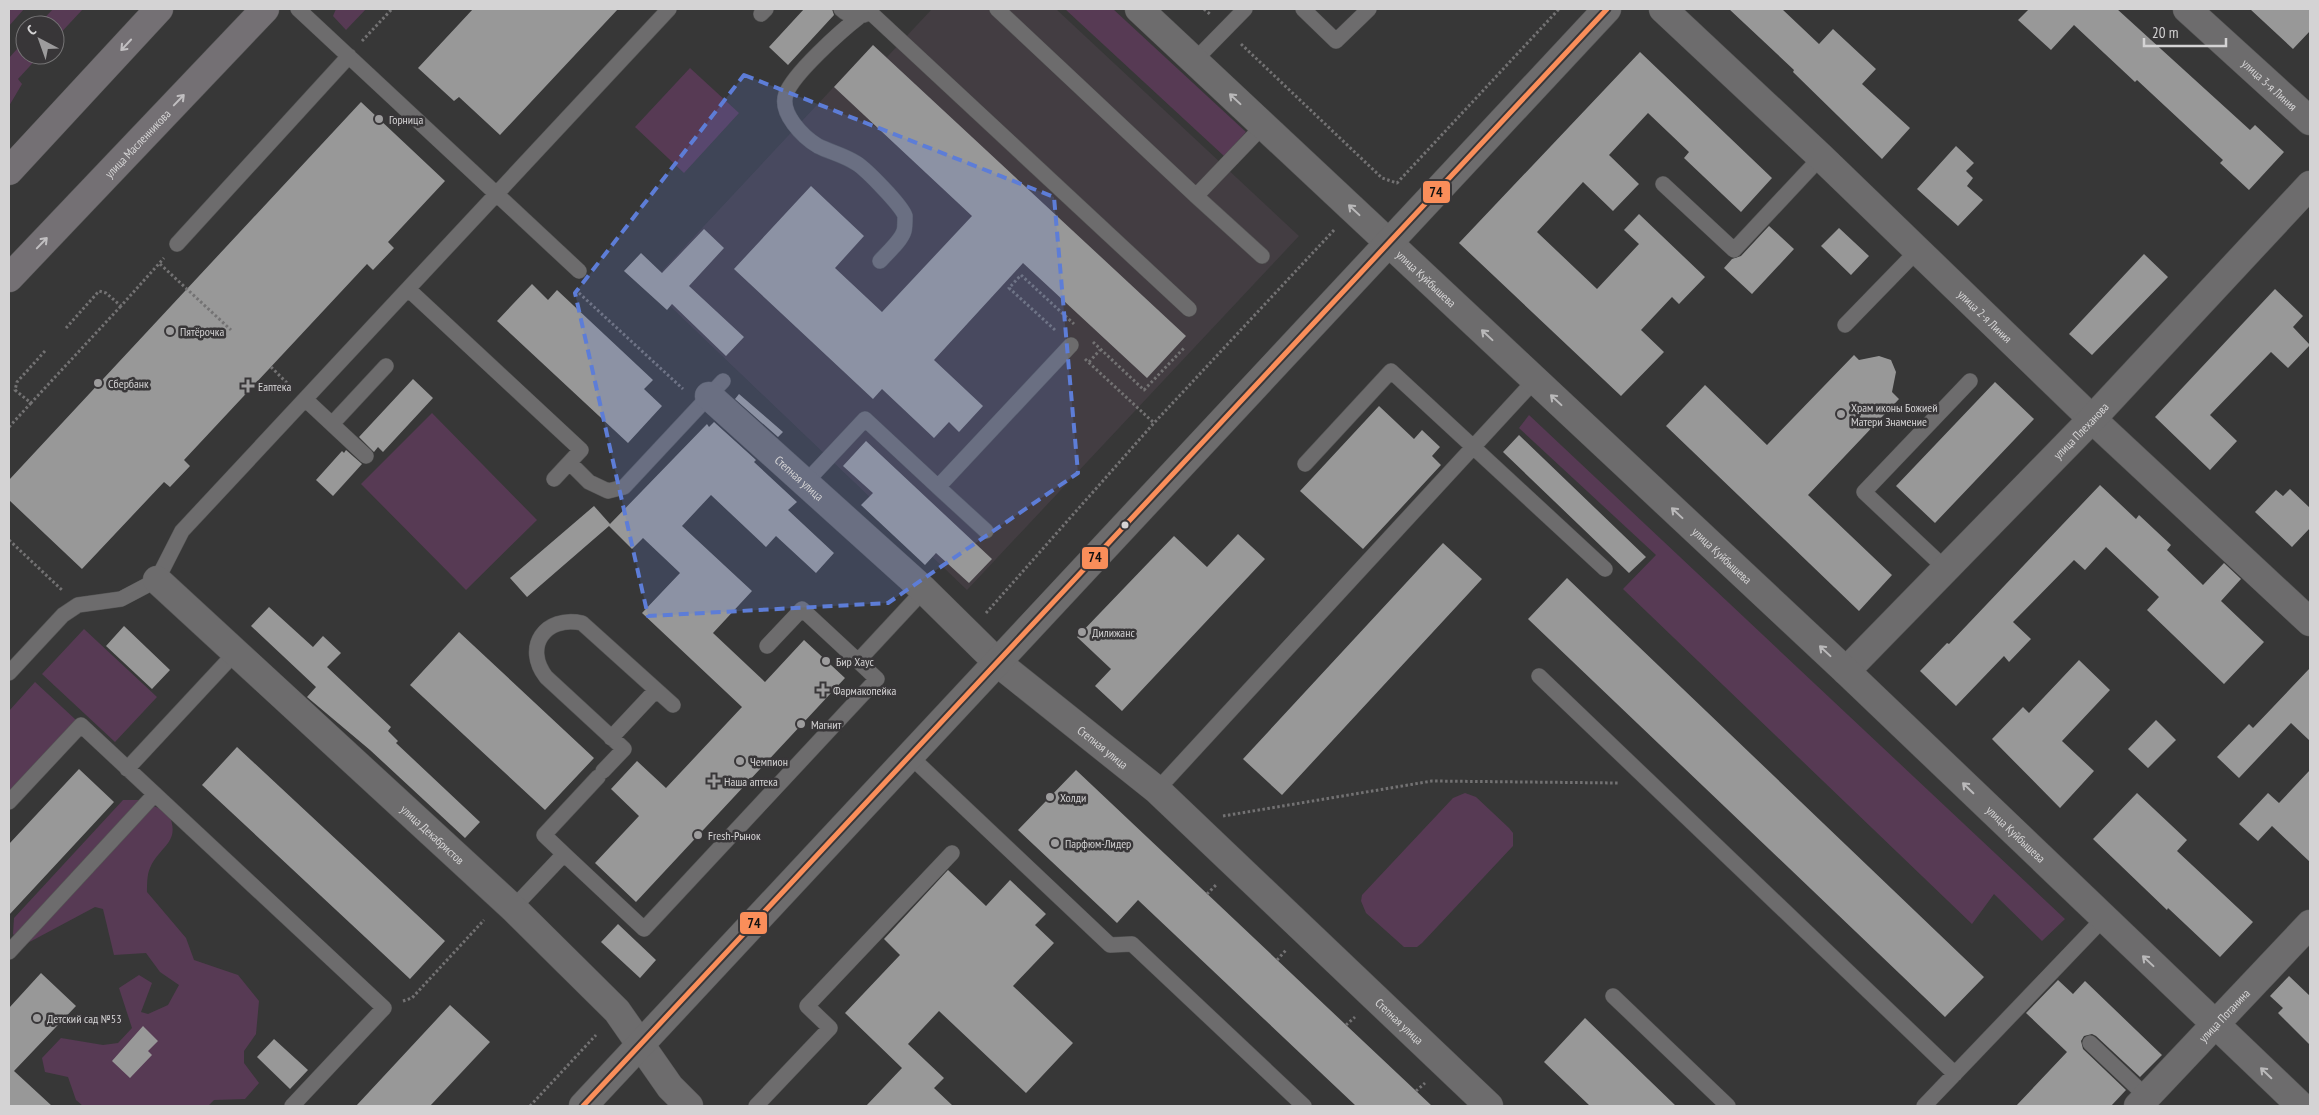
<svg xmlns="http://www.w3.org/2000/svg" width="2319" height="1115" font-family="'PT Sans Narrow',sans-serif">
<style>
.built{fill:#433d42}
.green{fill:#573a54}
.building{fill:#989898}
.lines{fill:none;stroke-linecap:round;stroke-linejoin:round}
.service-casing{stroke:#555;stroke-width:16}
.minor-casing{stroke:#555;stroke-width:29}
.secondary-casing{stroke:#555;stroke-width:29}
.primary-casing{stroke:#555;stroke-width:29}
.path{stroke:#737273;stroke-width:3;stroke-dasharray:2.5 2.5;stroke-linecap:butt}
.service{stroke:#6d6c6d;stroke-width:15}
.minor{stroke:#6d6c6d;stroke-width:28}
.secondary{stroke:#6d6c6d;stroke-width:28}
.primary{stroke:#747074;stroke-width:28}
.bus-1-casing{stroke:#383638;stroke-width:9}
.bus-1{stroke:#fa8e5a;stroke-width:5}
.oneway{stroke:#c1bfc1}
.oneway2{stroke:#bab9ba}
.marked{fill:#5d7dd7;fill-opacity:0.2;stroke:#5d7dd7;stroke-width:4;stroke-dasharray:10 6;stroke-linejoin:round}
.poi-dot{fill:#9d9c9d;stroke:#383638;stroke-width:2}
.bus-dot{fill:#d4d3d4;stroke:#383638;stroke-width:2}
.labels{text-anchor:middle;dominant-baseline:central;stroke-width:5;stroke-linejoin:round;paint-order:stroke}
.street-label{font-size:12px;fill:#d4d3d4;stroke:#383638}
.poi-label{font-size:12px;fill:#d4d3d4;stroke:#383638;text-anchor:start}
.line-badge{stroke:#383638;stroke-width:2}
.pale-badge-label{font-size:14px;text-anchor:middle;font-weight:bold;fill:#111}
</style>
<rect width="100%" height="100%" fill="#373737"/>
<path class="built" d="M932 9H1056L1299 236 967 590 670 306 683 292 661 272 873 45 887 57Z"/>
<path class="green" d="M9 9H24L9 26Z
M53 9H83L55 39V25H38Z
M336 9H366L346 30 333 16Z
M1065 9H1113L1246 132 1224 156Z
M25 40V55H40L18 79 22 84 9 106V58Z
M690 68 739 113 684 173 635 127Z
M432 413 537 520 466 590 361 484Z
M1529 415 2065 919 2042 941 1994 894 1972 924 1623 589 1656 555 1519 428Z
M84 629 157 697 115 742 42 674Z
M35 682 76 720 9 791V711Z
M1465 793 1476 797 1509 828 1513 833V846L1422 943 1417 947H1404L1366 913 1361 901 1362 895 1453 798Z
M123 800H139L168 812C182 843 161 844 150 868 147 874 147 885 147 892L186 938 194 960 238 975 259 1001 256 1034 244 1051V1063L259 1083 245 1099 214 1100 208 1106H83L76 1100 68 1077 45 1072 42 1058 61 1038 103 1045 118 1043 132 1028 119 988 139 975 152 983 141 1012 148 1014 168 1005 179 985 160 972 146 953 114 955 103 909 95 907 22 946 13 934 14 918Z"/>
<path class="building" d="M473 9H618L500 135 459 97 454 101 418 68Z
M804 9H832L834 15 788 65 769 47Z
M1729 9H1782L1819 44 1833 29 1876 69 1862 84 1910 128 1882 159 1793 72 1794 70Z
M2029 9H2117L2250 130 2255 125 2284 152 2249 190 2220 163 2223 160 2137 80 2135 82 2074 25 2051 50 2018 20Z
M2250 9H2310V31L2293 49Z
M873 45 1186 336 1147 378 1023 263 934 360 983 406 959 432 949 422 934 438 882 389 873 399 734 269 811 186 864 236 835 268 882 312 972 216 834 87Z
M1640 52 1772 178 1741 212 1684 158 1689 152 1648 113 1609 155 1639 184 1613 211 1583 182 1537 232 1597 289 1639 244 1624 230 1639 214 1705 277 1679 304 1672 297 1641 330 1664 352 1621 396 1459 243Z
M361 102 445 181 388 242 394 248 373 270 367 264 184 460 190 466 170 487 164 482 82 569 9 500V480Z
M1956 146 1974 163 1966 171 1973 178 1967 186 1983 200 1958 226 1917 189Z
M1769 226 1794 249 1752 294 1724 268 1732 259 1741 256Z
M1839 228 1869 256 1851 275 1821 246Z
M704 229 724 248 689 286 744 337 726 356 672 304 667 310 624 271 641 253 662 273Z
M2144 254 2168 277 2092 355 2069 334Z
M532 284 548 300 557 290 653 380 644 389 662 406 628 443 497 321Z
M2275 289 2303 316 2293 327 2310 345 2288 368 2271 352 2210 415 2237 441 2210 470 2155 417Z
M1854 355 1859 360 1879 356 1891 360 1896 372 1892 392 1899 399 1808 495 1892 575 1859 611 1666 426 1705 385 1767 445Z
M413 379 433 398 383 452 378 447 374 452 359 437Z
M1995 382 2034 419 1935 523 1896 486Z
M739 394 783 432 778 437 735 399Z
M1379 406 1414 439 1422 430 1440 447 1432 456 1441 465 1363 549 1300 491Z
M714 422 756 460 754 462 797 502 788 510 834 553 816 573 776 536 766 547 711 495 682 526 752 591 713 633 765 682 804 640 845 678 636 902 595 863 639 816 611 789 637 761 666 788 742 707 642 613 680 573 643 538 632 549 609 526 527 597 510 578 594 506 610 524 707 424 709 427Z
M1519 435 1646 557 1629 573 1503 452Z
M866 441 992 559 969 583 936 553 925 565 861 505 873 493 843 466Z
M346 450 362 464 333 496 316 480 342 451 344 453Z
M2100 485 2136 519 2139 515 2171 545 2167 550 2203 585 2224 563 2241 579 2221 601 2264 642 2224 684 2147 610 2159 597 2106 547 2085 570 2074 560 2013 622 2031 639 2009 662 2004 656 1956 706 1920 671 1947 643 1949 644Z
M2290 489 2310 508V528L2292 547 2255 512 2276 490 2283 496Z
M1238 534 1265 559 1122 711 1095 686 1111 669 1077 637 1174 536 1207 567Z
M1443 543 1482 579 1282 795 1243 759Z
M1567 578 1984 977 1945 1017 1528 619Z
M269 607 313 647 323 636 341 653 327 667 391 727 388 731 398 741 396 743 480 822 465 838 370 750 307 697 316 687 251 626Z
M124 626 170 670 152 689 106 646Z
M459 632 594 758 545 810 410 685Z
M2079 660 2110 690 2062 741 2094 771 2060 808 1992 739 2023 707 2029 713Z
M2310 668V741L2291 723 2239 778 2217 757 2249 724 2253 728Z
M2156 720 2176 740 2148 768 2128 749Z
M237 747 445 941 410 979 202 785Z
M79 769 114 802 9 915V844Z
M1076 770 1346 1025 1432 1106H1356L1138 900 1117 923 1018 830Z
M2310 770V862L2272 826 2258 841 2239 824 2268 793 2279 803Z
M2137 793 2187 840 2177 851 2253 922 2220 957 2168 908 2167 910 2093 839Z
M948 870 986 906 1010 880 1046 914 1035 925 1054 943 1013 986 1073 1043 1026 1093 939 1011 908 1044 944 1078 934 1088 953 1106H866L902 1068 845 1013 900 955 884 939Z
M618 924 656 960 640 978 601 942Z
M41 973 76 1006 14 1071 52 1106H9V1008Z
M2289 976 2310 996V1045L2278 1013 2283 1008 2270 996Z
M2058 980 2073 994 2085 981 2162 1055 2140 1077 2096 1036 2092 1034 2084 1036 2081 1041 2083 1049 2126 1090 2111 1106H2016L2067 1052 2026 1013Z
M450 1005 490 1042 430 1106H356Z
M1585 1018 1648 1079 1676 1106H1590L1544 1062Z
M143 1026 158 1041 148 1051 152 1055 130 1078 112 1061Z
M274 1039 308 1070 290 1089 257 1057Z"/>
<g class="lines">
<defs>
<path id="service" d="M298 9 579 271
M841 9C847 15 855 17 864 15
M997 9 1196 196
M1303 9 1336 41 1369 9
M871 13 1189 309
M761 14 766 9
M859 17C841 31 793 74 786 94 779 113 803 137 818 146 830 152 844 155 856 163 866 169 902 206 905 216 905 220 905 228 904 231 901 241 887 253 880 261
M1194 61 1245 9
M1663 184 1734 250 1821 157
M177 244 349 56
M1262 256 1196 196 1263 126
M408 289 581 450 554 479
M1845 325 1918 250
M305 399 366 456
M332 424 386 366
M570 463 589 482 608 491 624 487 723 381
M1305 464 1391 371 1605 569
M805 483 865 419 938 487 1071 345
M938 487 986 531
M1946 569 1864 492 1970 381
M767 646 802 609 858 661
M9 673 63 615 78 605 121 599 157 580 182 531 669 9
M1539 676 1955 1074
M611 738 656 690
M910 756 1110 945 1132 944 1304 1106
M127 769 236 652
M603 771 624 749 546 677C523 647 545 615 582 623L673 705
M1157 790 1535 380
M9 802 81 725 384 1008 292 1106
M564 854 644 929 877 679 858 661 924 590
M513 908 564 854 544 835 598 777
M9 952 155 794
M1613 996 1728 1106
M2090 1043 2147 1097
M756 1106 830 1028 807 1006 952 853
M1924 1106 2104 918"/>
<g id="minor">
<path id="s1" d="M1663 9 1821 157 2092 419 2310 622"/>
<path id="s2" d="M2187 9 2310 121"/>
<path id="s3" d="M709 396 924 590 998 663 1157 790 1489 1106"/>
<path id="s4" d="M157 580 513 908 617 1011 670 1087 689 1106"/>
<path id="s5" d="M1846 671 2092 419 2310 185"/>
<path id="s6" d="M2138 1106 2310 924"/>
</g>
<g id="secondary">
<path id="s7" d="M1139 9 1846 671 2301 1106"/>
<path d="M583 1106 1607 9"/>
</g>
<g id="primary">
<path d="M9 171 159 9"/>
<path id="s8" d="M9 278 265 9"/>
</g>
</defs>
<use href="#service" class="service-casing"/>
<use href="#minor" class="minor-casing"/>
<use href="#secondary" class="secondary-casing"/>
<use href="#primary" class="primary-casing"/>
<path class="path" d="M1204 9 1211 15
M362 41 392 9
M1241 44 1382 178 1397 183 1559 9
M160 264 231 330
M579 293 683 389
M66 328 99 291 106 293 121 306 164 258
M1055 330 1009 288 1021 275 1074 324
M1093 342 1144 390 1185 347
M45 351 17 382 15 390 31 403 121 306
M1085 359 1154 423
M1089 362 1100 350
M271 367 290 386
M9 427 31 403
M9 540 63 591
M986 613 1154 423 1335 229
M1223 816 1432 781 1619 783
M1207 894 1217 884
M1277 960 1287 949
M403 1001 412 998 484 920
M1346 1025 1355 1017
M1416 1091 1425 1083
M530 1106 596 1035"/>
<use href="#service" class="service"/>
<use href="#minor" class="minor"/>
<use href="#secondary" class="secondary"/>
<use href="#primary" class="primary"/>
<defs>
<path id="bus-1" d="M583 1106 1607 9"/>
</defs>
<use href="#bus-1" class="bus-1-casing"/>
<use href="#bus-1" class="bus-1"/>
</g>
<defs><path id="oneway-shaft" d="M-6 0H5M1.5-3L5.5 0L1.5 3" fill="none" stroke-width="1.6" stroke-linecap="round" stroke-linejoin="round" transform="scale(1.25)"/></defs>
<g class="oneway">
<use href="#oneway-shaft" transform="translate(126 45) rotate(133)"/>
<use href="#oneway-shaft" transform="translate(179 100) rotate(-46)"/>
<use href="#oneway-shaft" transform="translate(42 243) rotate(-46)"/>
</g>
<g class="oneway2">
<use href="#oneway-shaft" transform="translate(1235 99) rotate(-137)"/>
<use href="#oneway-shaft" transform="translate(1354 210) rotate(-137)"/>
<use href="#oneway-shaft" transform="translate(1487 335) rotate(-137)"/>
<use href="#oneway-shaft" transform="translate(1556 400) rotate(-137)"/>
<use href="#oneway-shaft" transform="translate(1677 513) rotate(-137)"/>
<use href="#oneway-shaft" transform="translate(1825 651) rotate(-137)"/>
<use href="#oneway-shaft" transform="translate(1968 788) rotate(-136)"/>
<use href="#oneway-shaft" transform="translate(2148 961) rotate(-137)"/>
<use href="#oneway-shaft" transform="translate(2266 1073) rotate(-136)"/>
</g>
<path class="marked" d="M744 75 1054 197 1078 473 888 603 648 616 575 293Z"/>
<g class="poi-dot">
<circle cx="379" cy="119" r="5"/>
<circle cx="170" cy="331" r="5"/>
<circle cx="98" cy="383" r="5"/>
<path d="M245.5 378.5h5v5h5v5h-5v5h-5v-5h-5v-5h5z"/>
<circle cx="1841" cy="414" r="5"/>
<circle cx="1082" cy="632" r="5"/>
<circle cx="826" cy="661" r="5"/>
<path d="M820.5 682.5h5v5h5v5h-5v5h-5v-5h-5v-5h5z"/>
<circle cx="801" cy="724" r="5"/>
<circle cx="740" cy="761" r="5"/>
<path d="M711.5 773.5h5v5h5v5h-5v5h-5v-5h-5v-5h5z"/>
<circle cx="1050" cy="797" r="5"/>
<circle cx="698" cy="835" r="5"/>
<circle cx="1055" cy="843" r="5"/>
<circle cx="37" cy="1018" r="5"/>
</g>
<circle class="bus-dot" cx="1125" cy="525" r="4.5"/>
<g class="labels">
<g class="street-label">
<text stroke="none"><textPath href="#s2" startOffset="112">улица 3-я Линия</textPath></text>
<text stroke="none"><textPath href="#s8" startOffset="186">улица Масленникова</textPath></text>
<text stroke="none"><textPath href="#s7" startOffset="394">улица Куйбышева</textPath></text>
<text stroke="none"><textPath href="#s1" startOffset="445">улица 2-я Линия</textPath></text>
<text stroke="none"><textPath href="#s5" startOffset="336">улица Плеханова</textPath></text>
<text stroke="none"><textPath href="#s3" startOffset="122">Степная улица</textPath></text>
<text stroke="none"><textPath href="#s7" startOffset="799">улица Куйбышева</textPath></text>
<text stroke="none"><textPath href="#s3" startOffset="528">Степная улица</textPath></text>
<text stroke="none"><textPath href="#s4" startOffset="375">улица Декабристов</textPath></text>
<text stroke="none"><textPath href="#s7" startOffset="1204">улица Куйбышева</textPath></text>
<text stroke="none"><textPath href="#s6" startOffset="125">улица Потанина</textPath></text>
<text stroke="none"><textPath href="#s3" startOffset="932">Степная улица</textPath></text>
</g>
<g class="poi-label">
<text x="389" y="119">Горница</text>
<text x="180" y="331">Пятёрочка</text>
<text x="108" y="383">Сбербанк</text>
<text x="258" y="386">Еаптека</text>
<text x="1851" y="407">Храм иконы Божией<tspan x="1851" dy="14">Матери Знамение</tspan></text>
<text x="1092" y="632">Дилижанс</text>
<text x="836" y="661">Бир Хаус</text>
<text x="833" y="690">Фармакопейка</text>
<text x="811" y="724">Магнит</text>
<text x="750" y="761">Чемпион</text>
<text x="724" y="781">Наша аптека</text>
<text x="1060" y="797">Холди</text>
<text x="708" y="835">Fresh-Рынок</text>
<text x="1065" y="843">Парфюм-Лидер</text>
<text x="47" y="1018">Детский сад №53</text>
</g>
</g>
<g class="line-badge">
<rect x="1422" y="180" width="29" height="24" rx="5" fill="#fa8e5a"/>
<rect x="1081" y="546" width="28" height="24" rx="5" fill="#fa8e5a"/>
<rect x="739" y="911" width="29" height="24" rx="5" fill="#fa8e5a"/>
</g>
<g class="pale-badge-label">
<text x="1436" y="197">74</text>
<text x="1095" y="562">74</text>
<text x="754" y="928">74</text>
</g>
<rect width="2319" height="1115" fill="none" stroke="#d4d3d4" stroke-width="20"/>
<g transform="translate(40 40) rotate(319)"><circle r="24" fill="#383638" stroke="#767576"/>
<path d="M0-4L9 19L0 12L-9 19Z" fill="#9d9c9d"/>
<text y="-8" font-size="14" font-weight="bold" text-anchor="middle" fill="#d4d3d4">С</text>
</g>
<path d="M2144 38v8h82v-8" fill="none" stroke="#d4d3d4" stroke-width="2.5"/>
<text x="2152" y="38" font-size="15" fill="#d4d3d4" stroke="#383638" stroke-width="4" paint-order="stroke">20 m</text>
</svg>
